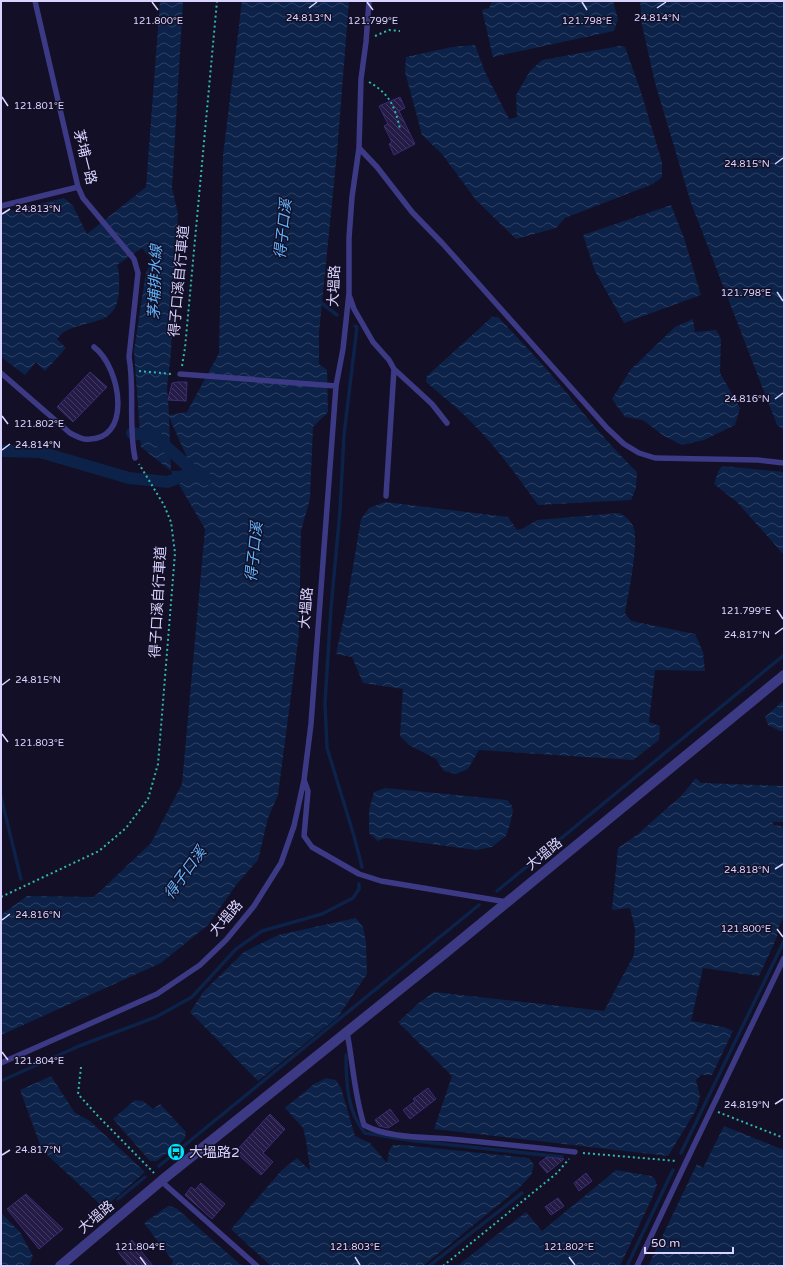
<svg xmlns="http://www.w3.org/2000/svg" width="785" height="1267" font-family="'Varela Round','Noto Sans TC',sans-serif">
<style>
.water{fill:url(#water-waves);fill-rule:evenodd}
.lines{fill:none;stroke-linecap:round;stroke-linejoin:round}
.stream{stroke:#0c2248;stroke-width:3.5}
.canal{stroke:#0c2248;stroke-width:12}
.building{fill:url(#building-back-hatch);stroke:#3b2d73}
.path{stroke:#2fb8b0;stroke-width:2;stroke-dasharray:2 3;stroke-linecap:butt}
.service{stroke:#3d3a85;stroke-width:5.5}
.tertiary{stroke:#3d3a85;stroke-width:10}
.ticks{fill:none;stroke:#d9d4ff;stroke-width:1.5}
.labels{text-anchor:middle;dominant-baseline:central;stroke-width:3;stroke-linejoin:round;paint-order:stroke}
.street-label{font-size:14px;fill:#d9d4ff;stroke:#130f26}
.poi-label{font-size:14px;fill:#d9d4ff;stroke:#130f26;text-anchor:start}
.water-label{font-size:15px;font-style:italic;fill:#62b6ff;stroke:#130f26}
.ticks-label{font-size:10px;text-anchor:middle;fill:#d9d4ff;stroke:#130f26;stroke-width:3;stroke-linejoin:round;paint-order:stroke}
</style>
<defs>
<pattern id="water-waves" width="16" height="10" patternUnits="userSpaceOnUse"><rect width="16" height="10" fill="#0c2248"/><path d="M0 5q4-4 8 0t8 0" fill="none" stroke="#2f4163"/></pattern>
<pattern id="building-back-hatch" width="6" height="6" patternUnits="userSpaceOnUse"><rect width="6" height="6" fill="#241b47"/><path d="M-1 5l2 2M0 0l6 6M5-1l2 2" fill="none" stroke="#433b63"/></pattern>
</defs>
<rect width="100%" height="100%" fill="#130f26"/>
<path class="water" d="M160 1H183L172 188 178 213 171 353 167 387 169 415 187 412 219 353 223 155 242 1H349L337 153 319 333V364L327 370 328 412 313 427 310 499 301 531 299 634 278 795 268 818 258 860 236 885 208 925 161 963 1 1035V915L27 896 94 897 151 843 182 784 205 529 171 471 141 447 134 351 146 272 153 261 142 248 117 265C120 273 119 281 119 289 118 327 91 318 66 331 63 332 60 336 57 339L66 348 45 371 36 362 25 375 1 357V213L64 198 73 206 87 234 146 187ZM169 417 193 471H171Z
M492 1H613L618 19 614 31 493 57 482 10 489 8Z
M640 1H784V430L777 425 691 203 655 83 642 25Z
M475 45 485 72 509 119 517 117 516 95 530 71 542 60 619 46 625 47 641 92 662 162V177L653 184 565 218 556 228 516 239 476 200 442 154 422 135 405 72 406 57 452 47Z
M671 205 684 238 701 295 624 323 595 271 583 235Z
M492 317H498C517 337 536 357 554 378 581 410 607 443 637 472L636 488 631 500 538 505C515 473 492 441 463 414 451 403 438 392 426 382L427 376Z
M693 319 695 332 716 330 721 339 720 373 740 408 735 425 704 440 682 445 664 436 643 420 625 417 612 399 631 369 675 327Z
M722 466 784 472V555L737 502 714 484 718 472Z
M385 502 508 517 517 530 524 528 537 520 619 513C625 516 630 520 633 526 640 540 628 596 625 613L631 621 695 634 703 652 705 671 655 670 649 722 660 726 659 740 633 760 479 750 468 769 456 774 444 771 436 759 409 745 400 736 403 689 363 683 352 657 336 654 346 608 361 519 369 508Z
M784 700V731H780L768 725 765 717Z
M696 778 701 783 784 786V822H772L774 825 784 827V917L777 930V937L759 976 703 968 691 1021 724 1027 733 1031 712 1075H701L696 1080 700 1096 696 1110 668 1156 434 1129 452 1076 398 1022 420 1002 434 992 604 1011 634 955 635 929 630 908 612 910 618 848 638 834 682 795Z
M385 788 507 800 512 806 513 811 510 824 506 836 492 847 477 850 385 838 378 841 369 833V810L374 792Z
M356 918 363 927 366 942 367 974 338 1017 258 1081 190 1012 204 991 244 952 278 935Z
M51 1076 75 1113 90 1121 145 1172 104 1208 42 1150 20 1090Z
M326 1078 336 1080 341 1088 355 1136 370 1143 387 1163 389 1151 393 1145H403L529 1158 534 1165 531 1175 518 1189 423 1266H271L231 1229 281 1171 297 1158 310 1170 306 1140 303 1128 285 1108 314 1084Z
M135 1100 143 1101 153 1109 160 1104 186 1132 185 1138 180 1143 157 1161H150L113 1119Z
M724 1126 784 1150V1266H648L697 1164 703 1168Z
M616 1170 651 1176 655 1179 657 1185 652 1198 620 1266H457L526 1212 542 1231Z
M168 1206 176 1208 242 1266H171L173 1261 144 1223Z
M1 1213 20 1232 33 1256 30 1264 28 1266H1Z"/>
<g class="lines">
<path class="stream" d="M319 301 337 315
M355 326 357 327 344 435 340 511 331 608 325 703 327 748 354 836 362 867
M1 797 21 879
M497 891 784 655
M346 1055C346 1082 347 1112 365 1133L415 1141 562 1157
M1 1081 79 1046 156 1017 192 997 236 949 262 931 322 914 353 898 359 889V884
M681 1153 784 941
M159 1166 479 905
M118 1199 145 1177
M429 1266 522 1193
M627 1266 673 1170"/>
<path class="canal" d="M132 433 156 437
M158 439 193 471 207 479
M1 451 40 452 129 478 168 482 190 473"/>
</g>
<path class="building" d="M400 97 405 108 399 111 415 144 394 155 389 144 392 142 384 126 388 124 379 106Z
M90 372 107 387 73 422 57 407Z
M178 382H187L186 401 168 400 172 383Z
M428 1088 436 1099 410 1119 403 1110 415 1101 413 1099Z
M390 1109 399 1121 388 1128 379 1126 375 1120Z
M270 1114 285 1129 263 1153 273 1162 261 1175 235 1152Z
M547 1157 564 1159 547 1173 539 1163Z
M586 1173 592 1181 579 1191 574 1183Z
M201 1183 225 1204 212 1219 185 1195 191 1187 195 1190Z
M26 1194 63 1229 39 1249 7 1209Z
M558 1198 564 1206 551 1215 545 1207Z
M132 1240 153 1266H129L118 1252Z"/>
<g class="lines">
<path class="path" d="M375 36 389 30 400 31
M369 82C390 94 395 107 400 129
M182 366 185 348 217 1
M139 371 172 374
M1 897 99 851 126 828 148 799 158 764 175 553 171 522 164 505 139 464
M81 1067 78 1094 97 1115 154 1173
M718 1112 784 1138
M583 1153 677 1161
M443 1266 557 1173 569 1159"/>
<path class="service" d="M35 1 78 187 83 198 134 259 138 273 129 357C135 390 128 425 135 458
M359 148 377 167 412 212 443 244 607 428 624 444 639 453 655 458 758 460 784 463
M1 206 78 187
M349 295 354 309 373 342 389 360 394 369 432 404 447 423
M1 373 70 433C74 435 79 438 84 439 134 444 121 367 94 347
M180 374 336 386
M386 496 394 369
M304 780 308 791 304 836 312 847 359 874 381 881 507 902
M347 1032C353 1063 354 1094 364 1125 387 1138 424 1137 450 1139 492 1143 533 1147 575 1152
M1 1063 157 994 200 965 226 940 254 906 281 863 294 826 304 780 311 724 336 386 343 349 349 293V238L352 197 359 148 361 79 366 42 369 1
M161 1181 257 1266
M637 1266 686 1162 784 958"/>
<path class="tertiary" d="M60 1266 161 1181 444 954 784 675"/>
</g>
<path class="ticks" d="M152 2 158 10M367 2 373 10M582 2 587 10M309 8 317 2M657 8 666 2M2 97 8 106M775 164 783 158M2 214 10 209M777 292 783 301M775 399 783 393M2 416 8 424M2 450 10 444M777 610 783 619M775 634 783 628M2 685 10 679M2 734 8 742M775 869 783 864M2 920 10 914M777 929 783 937M2 1052 8 1060M775 1104 783 1099M2 1155 10 1150M140 1257 146 1265M355 1257 360 1265M569 1257 575 1265"/>
<defs>
<symbol id="bus-disc" viewBox="-11 -11 22 22"><circle r="9.5" fill="#00e5ff" stroke="#130f26"/><path d="M-5-6H5V4H4V6H2V4H-2V6H-4V4H-5ZM-3.5-4V0h7V-4ZM-3.5 1.2v1.5H-2V1.2ZM2 1.2v1.5H3.5V1.2Z" fill="#111"/></symbol>
</defs>
<g fill-rule="evenodd">
<use href="#bus-disc" x="166" y="1142" width="20" height="20"/>
</g>
<g class="labels">
<g class="street-label">
<text transform="translate(85 157) rotate(76)">茅埔一路</text>
<text transform="translate(179 281) rotate(-85)">得子口溪自行車道</text>
<text transform="translate(334 286) rotate(-87)">大塭路</text>
<text transform="translate(158 602) rotate(-87)">得子口溪自行車道</text>
<text transform="translate(306 608) rotate(-85)">大塭路</text>
<text transform="translate(544 854) rotate(-39)">大塭路</text>
<text transform="translate(226 918) rotate(-49)">大塭路</text>
<text transform="translate(96 1217) rotate(-40)">大塭路</text>
</g>
<g class="poi-label">
<text x="189" y="1152">大塭路2</text>
</g>
<g class="water-label">
<text transform="translate(283 229) rotate(-84)">得子口溪</text>
<text transform="translate(155 282) rotate(-88)">茅埔排水線</text>
<text transform="translate(254 552) rotate(-84)">得子口溪</text>
<text transform="translate(185 873) rotate(-54)">得子口溪</text>
</g>
</g>
<g class="ticks-label">
<text x="309" y="21">24.813°N</text>
<text x="657" y="21">24.814°N</text>
<text x="158" y="24">121.800°E</text>
<text x="373" y="24">121.799°E</text>
<text x="587" y="24">121.798°E</text>
<text x="39" y="109">121.801°E</text>
<text x="747" y="167">24.815°N</text>
<text x="38" y="212">24.813°N</text>
<text x="746" y="296">121.798°E</text>
<text x="747" y="402">24.816°N</text>
<text x="39" y="427">121.802°E</text>
<text x="38" y="448">24.814°N</text>
<text x="746" y="614">121.799°E</text>
<text x="747" y="638">24.817°N</text>
<text x="38" y="683">24.815°N</text>
<text x="39" y="746">121.803°E</text>
<text x="747" y="873">24.818°N</text>
<text x="38" y="918">24.816°N</text>
<text x="746" y="932">121.800°E</text>
<text x="39" y="1064">121.804°E</text>
<text x="747" y="1108">24.819°N</text>
<text x="38" y="1153">24.817°N</text>
<text x="140" y="1250">121.804°E</text>
<text x="355" y="1250">121.803°E</text>
<text x="569" y="1250">121.802°E</text>
</g>
<rect width="785" height="1267" fill="none" stroke="#d9d4ff" stroke-width="4"/>
<path d="M645 1247v6h88v-6" fill="none" stroke="#d9d4ff" stroke-width="2"/>
<text x="651" y="1247" font-size="12" fill="#d9d4ff" stroke="#130f26" stroke-width="3" paint-order="stroke">50 m</text>
</svg>
